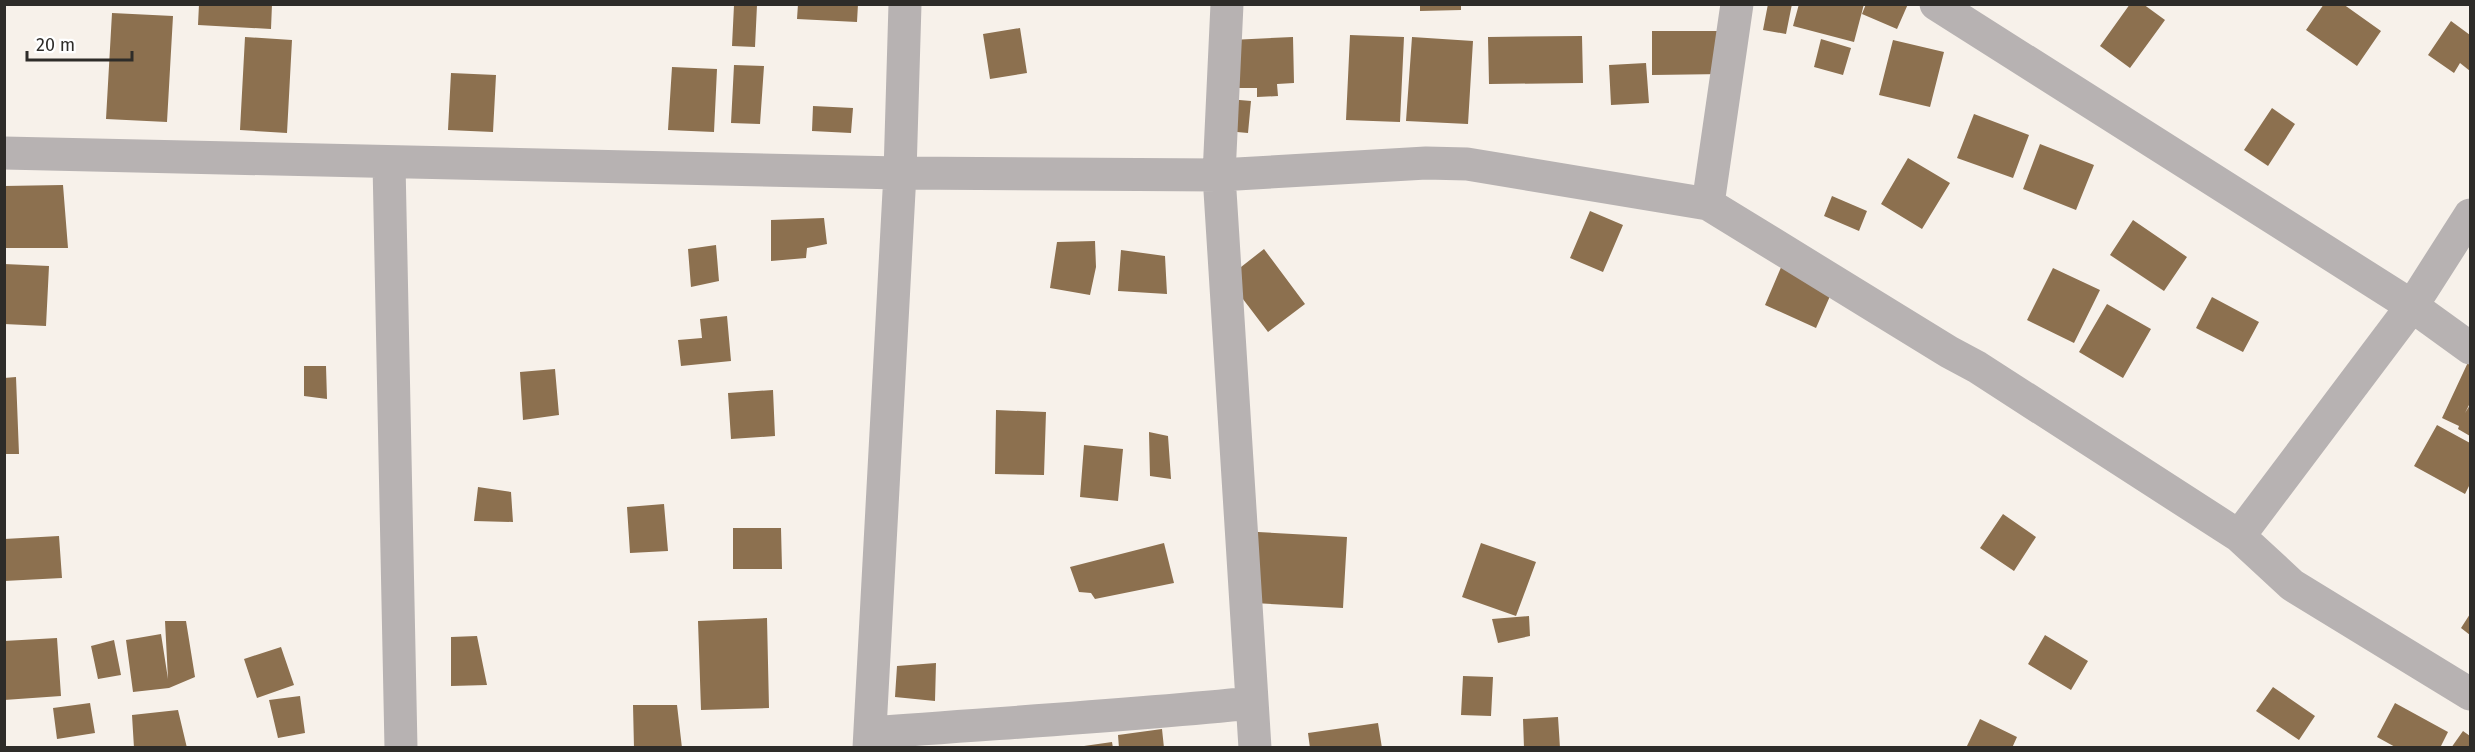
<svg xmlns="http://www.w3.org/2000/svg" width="2475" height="752" font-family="'Fira Sans',sans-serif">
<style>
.building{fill:#8c704f}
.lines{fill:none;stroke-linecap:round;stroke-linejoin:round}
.minor{stroke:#b7b2b2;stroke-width:33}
</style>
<rect width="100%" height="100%" fill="#f7f1ea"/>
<path class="building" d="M199 4H272L271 29 198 25Z
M798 4H858L857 22 797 19Z
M1420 4H1461V10L1420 11Z
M1768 4H1792L1786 34 1763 30Z
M1799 4H1864L1854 42 1793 26Z
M1866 4H1908L1897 29 1862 14Z
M2130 4H2143L2165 20 2130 68 2100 46Z
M2324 4H2343L2381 31 2357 66 2306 30Z
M734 5H757L755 47 732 46Z
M112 13 173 16 167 122 106 119Z
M2451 21 2470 35V71L2460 63 2454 73 2428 55Z
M1020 28 1027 73 990 79 983 34Z
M1652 31H1724V74L1652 75Z
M1350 35 1404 37 1400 122 1346 120Z
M1582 36 1583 83 1489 84 1488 37Z
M245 37 292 40 287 133 240 130Z
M1293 37 1294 83 1277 84 1278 96 1257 97V88H1233L1231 40Z
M1412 37 1473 41 1468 124 1406 121Z
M1821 39 1851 48 1843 75 1814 67Z
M1893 40 1944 52 1930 107 1879 95Z
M1646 63 1649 103 1611 105 1609 65Z
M734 65 764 66 760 124 731 123Z
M672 67 717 69 714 132 668 130Z
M451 73 496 75 493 132 448 130Z
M1228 99 1251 101 1248 133 1226 131Z
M813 106 853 108 851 133 812 131Z
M2272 108 2295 124 2268 166 2244 150Z
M1974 114 2029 135 2013 178 1957 158Z
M2040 144 2094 165 2076 210 2023 189Z
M1908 158 1950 183 1922 229 1881 204Z
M63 185 68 248H4V186Z
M1832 196 1867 211 1859 231 1824 216Z
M1590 211 1623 225 1603 272 1570 258Z
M824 218 827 244 807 248 806 258 771 261V220Z
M2133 220 2187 257 2164 291 2110 255Z
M1095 241 1096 267 1090 295 1050 288 1057 242Z
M716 245 719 281 691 287 688 249Z
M1264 249 1305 304 1268 332 1227 278Z
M1121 250 1165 256 1167 294 1118 291Z
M4 264 49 266 46 326 4 324Z
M1782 265 1834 287 1816 328 1765 305Z
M2053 268 2100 290 2074 343 2027 320Z
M2212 297 2259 322 2243 352 2196 328Z
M2107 304 2151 329 2123 378 2079 352Z
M727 316 731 361 681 366 678 340 702 338 700 319Z
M2470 358V403L2465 413 2470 405V436L2458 429 2459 426 2442 418Z
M304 366H326L327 399 304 396Z
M555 369 559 415 523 420 520 372Z
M16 377 19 454H4V378Z
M773 390 775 436 731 439 728 393Z
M996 410 1046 412 1044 475 995 474Z
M2437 425 2470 443V484L2465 494 2414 466Z
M1149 432 1168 436 1171 479 1150 476Z
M1084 445 1123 449 1118 501 1080 497Z
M478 487 511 492 513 522 474 521Z
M664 504 668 551 630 553 627 507Z
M2003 514 2036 537 2014 571 1980 548Z
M733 528H781L782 569H733Z
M1258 532 1347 537 1343 608 1254 603Z
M59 536 62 578 4 581V539Z
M1164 543 1174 583 1095 599 1091 593 1079 592 1070 567Z
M1481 543 1536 562 1516 616 1462 597Z
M2470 614V635L2461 628Z
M1529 616 1530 636 1498 643 1492 619Z
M767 618 769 708 701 710 698 621Z
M165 621H186L195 677 169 688 133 692 126 640 161 634 168 679Z
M2045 635 2088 661 2071 690 2028 664Z
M477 636 487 685 451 686V637Z
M57 638 61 696 4 700V641Z
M114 640 121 675 98 679 91 646Z
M281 647 294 685 257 698 244 659Z
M936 663 935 701 895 697 897 666Z
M1463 676 1493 677 1491 716 1461 715Z
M2273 687 2315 716 2299 740 2256 711Z
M300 696 305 733 278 738 269 700Z
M90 703 95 733 57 739 53 708Z
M2395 703 2448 732 2440 748H2397L2377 737Z
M633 705H677L682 748H634Z
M178 710 187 748H134L132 715Z
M1558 717 1560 748H1524L1523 719Z
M1980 719 2017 737 2012 748H1966Z
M1378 723 1382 748H1310L1308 733Z
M1162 729 1164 748H1119L1118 735Z
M2463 731 2470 736V748H2451Z
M1112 742 1113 748H1084V746Z"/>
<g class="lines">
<path class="minor" d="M1227 4 1219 175 1255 748
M1936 4 2412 306 2470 348
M4 153 900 173 1219 175 1426 163 1467 164 1708 204 1949 352 1977 367 2239 536 2292 585 2470 694
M389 163 401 748
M1708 204 1737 4
M2239 536 2412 306 2470 215
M870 733C997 723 1125 716 1252 703
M869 748 900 173 905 4"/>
</g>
<rect width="2475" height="752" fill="none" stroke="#2e2c29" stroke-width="12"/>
<path d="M27 51v9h105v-9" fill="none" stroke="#2e2c29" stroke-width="3"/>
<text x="36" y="51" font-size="18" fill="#2e2c29" stroke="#ffffff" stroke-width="4.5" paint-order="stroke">20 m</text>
</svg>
